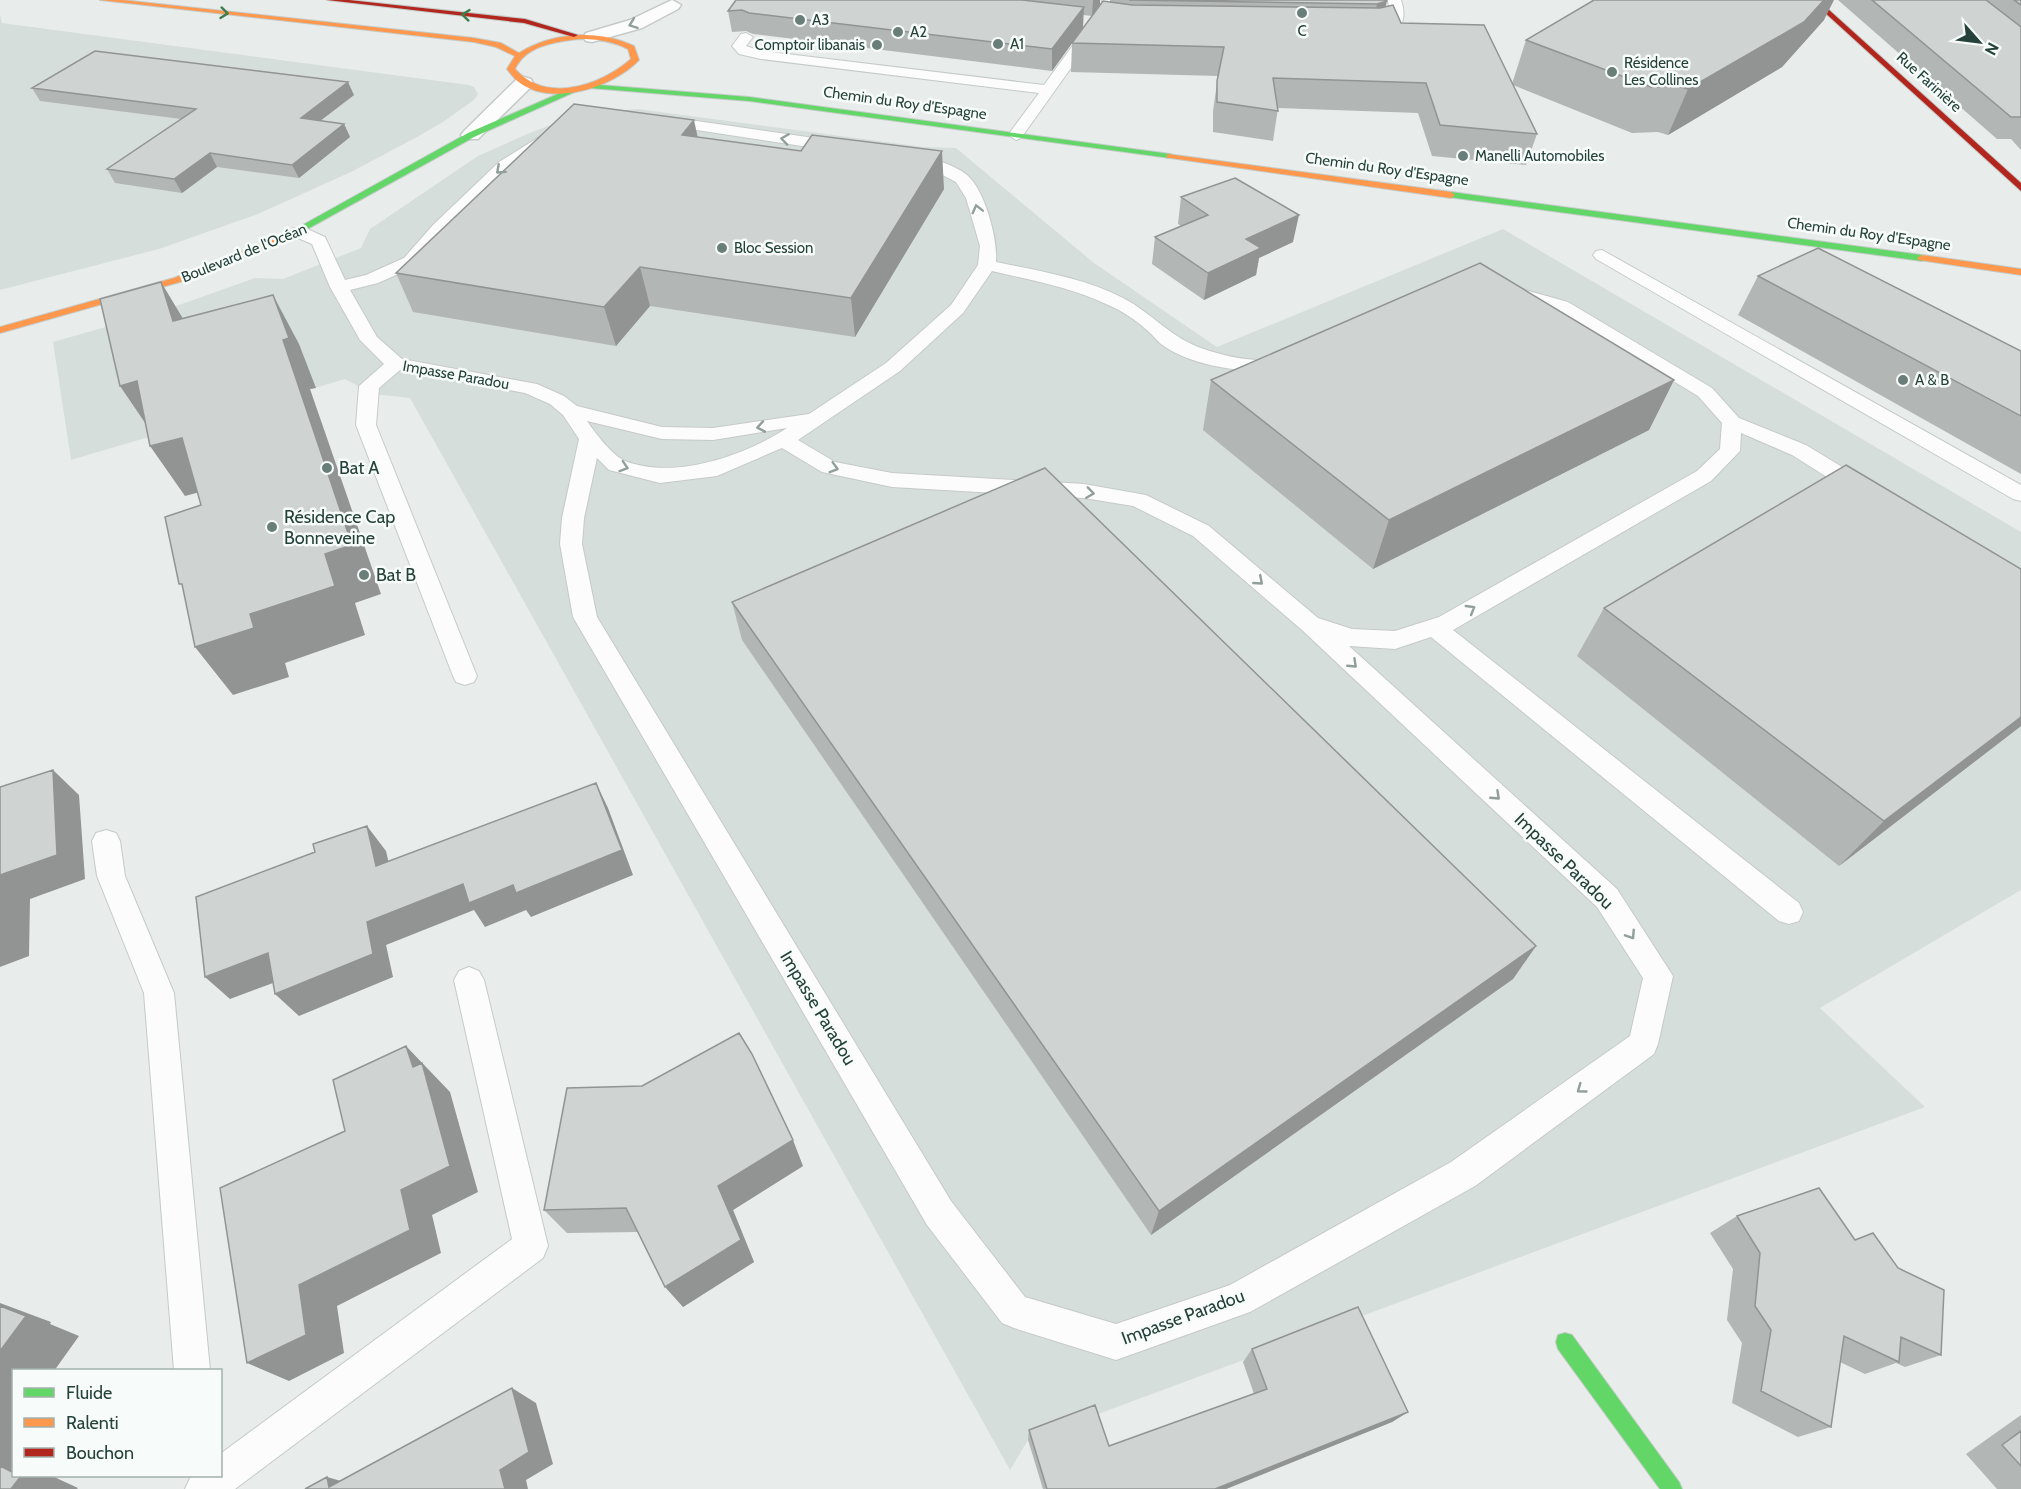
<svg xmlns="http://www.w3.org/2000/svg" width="2021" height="1489" font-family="Cabin,sans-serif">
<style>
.built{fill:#d6dedb}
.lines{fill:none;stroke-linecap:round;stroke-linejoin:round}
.lane-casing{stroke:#c5cac8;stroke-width:2}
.street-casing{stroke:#c5cac8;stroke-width:3}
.fast-casing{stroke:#c3cbc8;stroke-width:2}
.slow-casing{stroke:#c3cbc8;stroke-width:2}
.jam-casing{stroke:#c3cbc8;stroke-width:2}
.lane{fill:#fcfcfc;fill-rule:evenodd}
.street{fill:#fcfcfc;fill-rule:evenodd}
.fast{fill:#63d668;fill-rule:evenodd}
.slow{fill:#ff974d;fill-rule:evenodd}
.jam{fill:#b3261e;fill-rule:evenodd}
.wall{fill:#b2b6b5;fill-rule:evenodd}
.shaded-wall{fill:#919493}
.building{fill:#cfd4d2;stroke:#919493;stroke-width:1.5}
.oneway{stroke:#3d7d4c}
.oneway2{stroke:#909f9b}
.poi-dot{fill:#697e78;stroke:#f7fbf9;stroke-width:2}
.labels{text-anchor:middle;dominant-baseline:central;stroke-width:5;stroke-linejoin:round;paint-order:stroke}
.far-poi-label{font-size:15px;fill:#24423a;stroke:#f7fbf9;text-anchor:start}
.far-street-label{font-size:15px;fill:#24423a;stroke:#f7fbf9}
.poi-label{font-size:18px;fill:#24423a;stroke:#f7fbf9;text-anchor:start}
.street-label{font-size:18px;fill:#24423a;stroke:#f7fbf9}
</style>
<rect width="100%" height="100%" fill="#e8edeb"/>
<path class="built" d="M0 15 2 23 469 85 474 87 478 94 474 100 443 122 417 137 353 171 258 214 159 249 0 290Z
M638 109 924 147 956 148 1094 263 1217 347 1503 229 2021 532V890L1820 1008 1925 1107 1028 1440 1010 1470 410 398 373 394 345 379 71 460 53 342 165 310 255 278 283 279 361 248 370 229 478 156 527 134 572 117 599 112Z"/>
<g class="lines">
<defs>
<path id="lane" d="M1102 0H1116V5L1021 138 1016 140 1008 135 1039 93 761 59 739 54 732 46 741 34 746 33 753 37 746 46 761 51 1044 85 1102 5Z
M1387 0H1401C1404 8 1405 19 1400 27L1373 35 1368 34 1366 31 1368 28 1389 22 1390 8Z
M662 116 842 142 850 147 842 152 657 124 654 121 657 118Z
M552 129 560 134 557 137 511 168 445 233 416 266 378 283 350 290 377 337 402 359 537 384 564 396 577 406 662 427 713 428 809 414 886 363 951 305 978 265 980 246 966 198 956 182 925 166 905 161 903 158 911 153C929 158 952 163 967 175 985 190 998 240 996 262 1039 271 1084 278 1123 298 1152 313 1172 339 1204 349 1221 355 1239 359 1257 360 1268 360 1278 356 1289 359L1292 363 1289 367C1253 376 1191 367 1161 344 1156 340 1153 335 1148 331 1136 320 1121 310 1106 304 1070 287 1030 280 992 271L963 313 900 371 798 440 835 462 892 473 1084 484 1146 495 1209 526 1318 618 1352 629 1395 631 1439 617 1697 471 1720 449 1722 423 1698 396 1556 310 1498 293 1495 289 1498 285 1504 284 1568 302 1712 388 1739 418 1806 445 1870 484 1873 489 1870 494 1862 496 1854 494 1792 455 1741 433 1740 451 1711 481 1453 630 1799 903 1803 912 1799 921 1789 924 1779 921 1431 637 1395 649 1349 646 1617 889 1673 976 1658 1044 1654 1054 1475 1186 1250 1312 1116 1360 1014 1328 1002 1323 927 1225 573 617 560 544 562 518 579 439 563 415 550 404 525 393 400 370 379 388 376 425 477 676 474 682 465 685 456 682 453 676 356 425 359 386 384 364 360 340 330 287 312 244 293 236 291 232 293 228H305L325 237 345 280 366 275 404 258 433 225 499 162ZM587 421 662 439 713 440 787 428C744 456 675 480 625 461 613 456 595 433 587 421ZM782 448 822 472 892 487 1084 498 1133 506 1193 536 1302 630 1597 907 1643 978 1630 1036 1451 1162 1230 1285 1116 1324 1025 1297 951 1201 597 617 582 544 584 518 597 458 609 470 660 483 717 476Z
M1602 250 2021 485V501L2013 499 1596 259 1593 255 1596 251Z
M106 830 116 833 120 841 125 876 174 993 210 1370H174L144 993 97 876 92 841 96 833Z
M469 967 479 971 484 980 548 1246 543 1258 235 1489H185L191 1476H220V1454L512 1239 454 980 459 971Z"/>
<path id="street" d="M672 0 681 5 678 9 642 28 592 42 586 41 583 37 586 33 630 20Z
M524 77 531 79 533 83 531 87 478 139H464L461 135 464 131 517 79Z"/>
<path id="fast" d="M587 84 749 97 1170 154 1174 156 1170 158 749 101 590 88H587Z
M574 87 581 89 474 137 291 238 283 236 468 133Z
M1451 192 1922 255 1927 258 1922 261 1448 197V193Z
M1565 1333 1572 1335 1679 1482 1682 1489H1660L1558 1349 1556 1342 1558 1335Z"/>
<path id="slow" d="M100 0H122L474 38 501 43 519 53C553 32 598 29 634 46L639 60C613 87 554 107 520 83 515 80 511 74 507 69L515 56 496 47 474 42ZM579 39C597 39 612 41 628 49L631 59C600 86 546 104 515 69 526 45 556 42 579 39Z
M1167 154 1451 192 1455 195 1451 198 1170 158H1167Z
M288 233 291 234V238L180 282 0 333V327L174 278Z
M1922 255 2021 269V275L1919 260 1917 258Z"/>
<path id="jam" d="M327 0H349L525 19 578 35 574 37 524 23Z
M1811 0H1818L2021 183V191Z"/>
</defs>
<use href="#lane" class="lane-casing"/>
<use href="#street" class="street-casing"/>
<use href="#fast" class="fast-casing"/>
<use href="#slow" class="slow-casing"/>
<use href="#jam" class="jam-casing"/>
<use href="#lane" class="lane"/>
<use href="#street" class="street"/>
<use href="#fast" class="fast"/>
<use href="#slow" class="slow"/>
<use href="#jam" class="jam"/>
</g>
<path class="wall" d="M736 0H1100V4L1110 2V0H1386V7L1401 23 1512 84 1526 40 1824 20 1782 67 1668 135 1658 132 1632 133 1513 85 1537 134 1526 165 1432 156 1418 113 1278 108 1273 141 1213 132V111L1218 76 1071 72 1072 43 1052 71 753 34 746 31 732 32 728 11ZM1083 15 1092 16 1083 28Z
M1838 0H2021V150L2011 139H1997Z
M32 88 354 95 320 121 344 124 350 137 299 178 217 167 182 193 115 183 107 169 181 119 40 101Z
M698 137 944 189 855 337 650 306 616 346 413 312 396 273Z
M1181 197 1293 242 1259 258 1256 275 1204 300 1152 264 1155 237 1181 226 1178 224Z
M1758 276 2021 351V474L1738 315Z
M1211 380H1674L1649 430 1373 569 1203 430Z
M732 602 1536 946 1513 979 1151 1235 742 640Z
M1604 608 2021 726 1839 866 1577 656Z
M803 1166 733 1210 754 1262 683 1307 638 1232 567 1233 544 1210Z
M1737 1216 1855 1240 1941 1355 1905 1367 1896 1363 1865 1374 1840 1362 1831 1427 1798 1437 1732 1403 1742 1343 1727 1320 1733 1269 1710 1233Z
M1252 1349 1408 1412 1392 1422 1226 1489H1043L1028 1440 1029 1430 1109 1446 1254 1394 1243 1362Z
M2021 1415V1489H1997L1966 1454Z"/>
<path class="shaded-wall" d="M1093 0H1100V4L1092 16Z
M1824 0H1834L1824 20 1782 67 1668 135 1688 89Z
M1387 1 1382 22 1373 25 1377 4Z
M1084 7 1083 28 1052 71V49Z
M348 82 354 95 307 131 301 118Z
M694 120 702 157 682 135Z
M344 124 350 137 299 178 292 165Z
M942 151 944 189 855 337 851 298Z
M210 153 217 167 182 193 174 179Z
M1299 215 1293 242 1259 258 1256 275 1204 300 1208 273 1246 239Z
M640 267 650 306 616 346 604 307Z
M161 282 191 332 173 321Z
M273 295 299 344 316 388 310 389 381 594 355 603 365 635 285 663 289 677 233 695 195 647 250 614 325 554 283 340Z
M1674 380 1649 430 1373 569 1389 520Z
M137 381 154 436 120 386Z
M182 438 215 488 185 496 150 446Z
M2021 717V726L1839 866 1884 821Z
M53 770 79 795 85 879 30 899 29 956 0 967V875Z
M596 783 608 808 633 875 531 917 526 910 485 927 474 910 386 945 393 977 299 1016 275 994 367 922Z
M367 826 386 851 395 890 376 866Z
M1536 946 1513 979 1151 1235 1159 1211Z
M268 953 292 976 230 999 205 977Z
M406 1046 450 1092 478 1192 432 1215 441 1253 337 1306 344 1353 289 1381 247 1363 299 1285 401 1190 413 1067Z
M793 1140 803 1166 733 1210 754 1262 683 1307 665 1287 718 1186Z
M0 1303 51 1322 50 1324 79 1336 54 1371H14V1473L0 1466Z
M512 1388 536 1403 553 1464 526 1480 528 1489H505L500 1470Z
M1408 1412 1392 1422 1226 1489H1215Z
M20 1476H52L78 1488 77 1489H11Z
M327 1477 362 1487H329Z"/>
<path class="building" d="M736 0H1022L1084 7 1052 49 749 13 742 10 728 11Z
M1129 0H1386L1387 1 1377 4Z
M1594 0H1824L1804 22 1688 89 1678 86 1651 87 1526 40Z
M1872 0H1986L2021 27V117H2011Z
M2014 0H2021V5Z
M1103 1 1132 5 1380 8 1393 5 1401 23 1484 25 1537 134 1440 125 1426 83 1273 78 1278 111 1217 102V81L1224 47 1072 43Z
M95 51 348 82 301 118 344 124 292 165 210 153 174 179 107 169 196 109 32 88Z
M574 104 694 120 682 135 801 151 812 135 942 151 851 298 640 267 604 307 396 273Z
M1235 178 1299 215 1246 239 1261 248 1208 273 1155 237 1208 215 1181 197Z
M1818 248 2021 351V416L1758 276Z
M1480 263 1674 380 1389 520 1211 380Z
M161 282 173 321 273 295 289 338 283 340 352 545 325 554 335 586 250 614 254 628 195 647 182 584H179L165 517 201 505 182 438 150 446 137 381 120 386 100 299Z
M1846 465 2021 569V717L1884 821 1604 608Z
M1045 468 1536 946 1159 1211 732 602Z
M53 770 57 855 0 875V878V787Z
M596 783 622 850 516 893 513 885 469 903 463 884 367 922 373 954 275 994 268 953 205 977 196 897 315 852 313 844 367 826 376 866Z
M739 1033 752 1054 793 1140 718 1186 741 1240 665 1287 626 1208 544 1210 567 1088 642 1086Z
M406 1046 413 1067 422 1063 450 1166 401 1190 410 1230 299 1285 306 1335 247 1363 220 1188 345 1131 333 1080Z
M1819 1188 1855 1240 1873 1233 1898 1268 1944 1290 1941 1355 1901 1337 1899 1362 1844 1336 1831 1427 1761 1391 1771 1330 1755 1306 1760 1253 1737 1216Z
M0 1306 26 1316 0 1351Z
M1358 1307 1408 1412 1215 1489H1047L1029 1430 1095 1405 1109 1446 1267 1389 1252 1349Z
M512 1388 529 1452 500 1470 505 1489H305L327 1477 329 1487Z
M2021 1431V1466L2002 1445Z
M0 1466 14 1473V1476H21L11 1489H0Z"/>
<defs><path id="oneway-chevron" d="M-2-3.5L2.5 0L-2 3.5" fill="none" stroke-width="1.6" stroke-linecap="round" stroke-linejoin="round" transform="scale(1.5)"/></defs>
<g class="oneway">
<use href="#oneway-chevron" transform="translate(224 13) rotate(6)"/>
<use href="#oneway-chevron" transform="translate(466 15) rotate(-174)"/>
</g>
<g class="oneway2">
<use href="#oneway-chevron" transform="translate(633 24) rotate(160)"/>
<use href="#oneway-chevron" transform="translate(785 139) rotate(-172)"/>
<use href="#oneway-chevron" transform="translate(500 170) rotate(138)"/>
<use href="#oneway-chevron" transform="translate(977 209) rotate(-104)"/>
<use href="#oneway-chevron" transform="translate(761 427) rotate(170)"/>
<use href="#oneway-chevron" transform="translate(624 467) rotate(18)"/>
<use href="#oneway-chevron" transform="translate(834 468) rotate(16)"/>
<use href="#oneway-chevron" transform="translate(1090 493) rotate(8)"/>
<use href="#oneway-chevron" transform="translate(1259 581) rotate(41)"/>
<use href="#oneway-chevron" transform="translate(1471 609) rotate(-30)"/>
<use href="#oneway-chevron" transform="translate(1353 664) rotate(43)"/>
<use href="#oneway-chevron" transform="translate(1496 796) rotate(43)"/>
<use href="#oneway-chevron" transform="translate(1631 935) rotate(57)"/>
<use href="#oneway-chevron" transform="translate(1581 1089) rotate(144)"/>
</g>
<g class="poi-dot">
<circle cx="1302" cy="13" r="6"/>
<circle cx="800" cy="20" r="6"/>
<circle cx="898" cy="32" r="6"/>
<circle cx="998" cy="44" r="6"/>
<circle cx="877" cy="45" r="6"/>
<circle cx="1612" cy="72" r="6"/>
<circle cx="1463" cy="156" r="6"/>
<circle cx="722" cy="248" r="6"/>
<circle cx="1903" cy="380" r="6"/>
<circle cx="327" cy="468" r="6"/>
<circle cx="272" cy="527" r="6"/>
<circle cx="364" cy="575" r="6"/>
</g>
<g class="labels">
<g class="far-poi-label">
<text x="812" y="20">A3</text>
<text x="1302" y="31" text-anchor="middle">C</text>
<text x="910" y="32">A2</text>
<text x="1010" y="44">A1</text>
<text x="865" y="45" text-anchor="end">Comptoir libanais</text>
<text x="1624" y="63">Résidence<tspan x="1624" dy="17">Les Collines</tspan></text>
<text x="1475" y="156">Manelli Automobiles</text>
<text x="734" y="248">Bloc Session</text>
<text x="1915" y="380">A &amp; B</text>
</g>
<g class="far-street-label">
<text transform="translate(1929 82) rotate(42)">Rue Farinière</text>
<text transform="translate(905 103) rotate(8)">Chemin du Roy d'Espagne</text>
<text transform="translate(1387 169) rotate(8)">Chemin du Roy d'Espagne</text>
<text transform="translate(1869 234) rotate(8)">Chemin du Roy d'Espagne</text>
<text transform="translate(244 253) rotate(-22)">Boulevard de l'Océan</text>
<text transform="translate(456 375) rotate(10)">Impasse Paradou</text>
</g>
<g class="poi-label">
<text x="339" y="468">Bat A</text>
<text x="284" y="517">Résidence Cap<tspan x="284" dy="21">Bonneveine</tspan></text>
<text x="376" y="575">Bat B</text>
</g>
<g class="street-label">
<text transform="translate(1564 861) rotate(44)">Impasse Paradou</text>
<text transform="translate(818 1008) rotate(59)">Impasse Paradou</text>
<text transform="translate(1183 1317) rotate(-20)">Impasse Paradou</text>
</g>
</g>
<rect x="12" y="1369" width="210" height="108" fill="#f7fbf9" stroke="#a3b1ad" stroke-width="1.5"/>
<rect x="24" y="1388" width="30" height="9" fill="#63d668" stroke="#a3b1ad" stroke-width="1.5"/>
<text x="66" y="1399" font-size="18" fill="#24423a">Fluide</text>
<rect x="24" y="1418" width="30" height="9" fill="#ff974d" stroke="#a3b1ad" stroke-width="1.5"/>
<text x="66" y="1429" font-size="18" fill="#24423a">Ralenti</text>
<rect x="24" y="1448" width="30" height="9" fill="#b3261e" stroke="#a3b1ad" stroke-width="1.5"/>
<text x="66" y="1459" font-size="18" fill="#24423a">Bouchon</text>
<g transform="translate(1979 42) rotate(118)" stroke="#f7fbf9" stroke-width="4.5" paint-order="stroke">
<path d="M0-4.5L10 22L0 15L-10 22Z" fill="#24423a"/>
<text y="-9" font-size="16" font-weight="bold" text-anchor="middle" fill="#24423a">N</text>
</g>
</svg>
